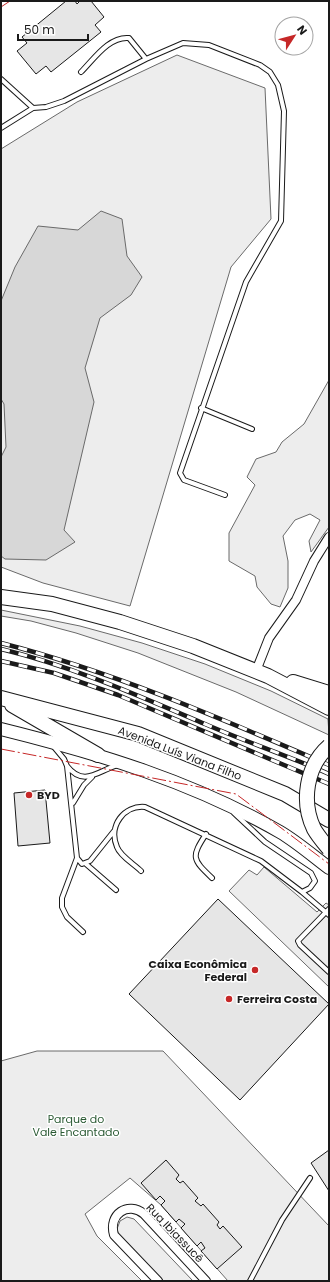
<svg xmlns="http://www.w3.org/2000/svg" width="330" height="1282" font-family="Poppins,sans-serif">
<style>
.built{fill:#ededed;stroke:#6a6a6a}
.water{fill:#d7d7d7;stroke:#6a6a6a}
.building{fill:#e6e6e6;stroke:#1a1a1a}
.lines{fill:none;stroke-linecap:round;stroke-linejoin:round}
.service-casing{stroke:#1a1a1a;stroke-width:6}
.minor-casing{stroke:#1a1a1a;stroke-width:10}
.secondary-casing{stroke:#1a1a1a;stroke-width:14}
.trunk-casing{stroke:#1a1a1a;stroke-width:16}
.service{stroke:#fff;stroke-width:4}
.minor{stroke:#fff;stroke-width:8}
.secondary{stroke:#fff;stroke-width:12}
.trunk{stroke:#fff;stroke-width:14}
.rail-casing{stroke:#1a1a1a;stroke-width:4.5}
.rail{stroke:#fff;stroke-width:3;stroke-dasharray:9;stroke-linecap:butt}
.trunk-bridge-casing{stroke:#1a1a1a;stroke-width:16;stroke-linecap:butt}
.trunk-bridge{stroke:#fff;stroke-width:14}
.power{stroke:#c62828;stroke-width:1;stroke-dasharray:14 3 2 3;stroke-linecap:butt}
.poi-dot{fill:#c62828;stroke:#fff;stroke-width:1.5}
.labels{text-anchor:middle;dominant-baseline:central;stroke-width:3;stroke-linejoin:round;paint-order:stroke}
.street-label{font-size:11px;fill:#1a1a1a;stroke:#fff}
.poi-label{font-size:11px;font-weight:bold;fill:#1a1a1a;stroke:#fff;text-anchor:start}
.park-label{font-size:11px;fill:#2b5a34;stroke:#fff}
</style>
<rect width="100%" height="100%" fill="#fff"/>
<path class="built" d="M177 55 265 88 271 219 231 267 130 606 43 583 1 567V149L77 102Z
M329 380V527L311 552 309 541 320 520 310 514 295 520 283 536 288 561V588L280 607 271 604 257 587 255 576 229 561V533L255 485 247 477 256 459 276 452 282 442 304 424Z
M1 610 80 626 142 643 205 664 271 691 328 719 329 735 236 692 138 653 76 633 31 621 1 616Z
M264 867 317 912 326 903 329 905V987L229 891 249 870 257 875Z
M37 1051H163L329 1226V1281H228L161 1205 130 1178 85 1214 97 1236 142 1281H1V1061Z
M127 1217 134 1219 193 1281H164L119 1237 117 1229 120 1221Z"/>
<path class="water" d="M101 211 122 219 127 256 142 277 131 295 100 318 85 368 94 402 64 530 75 542 46 560 5 559 1 556V457L6 447 4 404 1 399V301L15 267 38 226 78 230Z"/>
<path class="building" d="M66 1H75L77 4 80 1H91L104 17 95 25 101 32 51 72 46 66 36 74 17 51 27 43 22 37Z
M45 790 50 843 18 846 14 793Z
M218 899 329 1004 240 1100 129 994Z
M329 1150V1191L311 1163Z
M166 1160 179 1175 176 1179 180 1183 183 1181 198 1198 195 1201 201 1206 203 1204 219 1222 217 1225 220 1229 223 1226 242 1247 217 1269 201 1251 205 1248 201 1242 197 1246 181 1228 185 1224 179 1219 176 1222 161 1205 165 1201 160 1196 156 1200 141 1183Z"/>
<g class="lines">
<defs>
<path id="service" d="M81 72C94 59 109 36 129 38L146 59
M1 79 33 108 46 107 64 101 146 59 183 43 209 45 260 65 270 72 278 85 284 111 281 221 246 282 180 473 184 480 225 495
M1 128 33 108
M201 408 252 429
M54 747 64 759 67 766 77 858 62 898V907L67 917 83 932
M67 766C84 788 99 770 118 765
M73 803 84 785 92 777
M206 834C191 857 192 859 212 878
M77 858 82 864 90 861 114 831
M86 864 116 890
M141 871C134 864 120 856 117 847 108 826 124 805 145 807L261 861 302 892 310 888 315 881 311 873 265 842 234 813
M302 892 329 915
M329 909 298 941 300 945 329 972
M250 1281 282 1220 310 1178"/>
<path id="minor" d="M256 671 269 638 296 600 314 561 329 537
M158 1281 114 1235C108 1214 128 1201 144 1214L206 1281"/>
<path id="secondary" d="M1 729C98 753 193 782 280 832 297 842 313 856 329 868"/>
<path id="trunk" d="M1 597 52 604 120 622 193 646 268 676 329 708
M293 682 329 693
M1 698 138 734 285 794 329 820
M12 705 98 755"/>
</defs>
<use href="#service" class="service-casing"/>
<use href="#minor" class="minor-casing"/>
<use href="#secondary" class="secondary-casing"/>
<use href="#trunk" class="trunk-casing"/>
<use href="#service" class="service"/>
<use href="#minor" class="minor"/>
<use href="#secondary" class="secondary"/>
<use href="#trunk" class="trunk"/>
<defs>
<path id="rail" d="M1 643C114 672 222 719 329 765
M1 649C72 666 139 696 205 724 246 742 289 756 329 774
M1 661 54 673 118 695 329 784"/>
</defs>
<use href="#rail" class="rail-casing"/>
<use href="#rail" class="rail"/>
<defs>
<path id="trunk-bridge" d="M329 746C306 766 301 802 314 829 318 836 324 843 329 849"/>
</defs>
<use href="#trunk-bridge" class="trunk-bridge-casing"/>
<use href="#trunk-bridge" class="trunk-bridge"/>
<path class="power" d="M1 7 10 1
M1 749 236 794 329 864"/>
</g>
<g class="poi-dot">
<circle cx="29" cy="795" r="4"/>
<circle cx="255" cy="970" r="4"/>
<circle cx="229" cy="999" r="4"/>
</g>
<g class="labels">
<g class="street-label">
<text transform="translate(180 753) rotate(21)">Avenida Luís Viana Filho</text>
<text transform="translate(175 1233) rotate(46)">Rua Ibiassucê</text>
</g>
<g class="poi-label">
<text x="37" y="795">BYD</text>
<text x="247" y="964" text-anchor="end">Caixa Econômica<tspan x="247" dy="13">Federal</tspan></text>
<text x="237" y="999">Ferreira Costa</text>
</g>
<g class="park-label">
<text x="76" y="1119">Parque do<tspan x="76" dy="13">Vale Encantado</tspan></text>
</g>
</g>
<rect width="330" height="1282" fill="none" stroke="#1a1a1a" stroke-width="4"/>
<g transform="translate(294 36) rotate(54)"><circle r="19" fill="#ffffff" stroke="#a3a3a3"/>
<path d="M0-3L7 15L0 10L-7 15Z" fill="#c62828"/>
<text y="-6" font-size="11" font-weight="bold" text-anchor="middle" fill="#1a1a1a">N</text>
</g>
<path d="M18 34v6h70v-6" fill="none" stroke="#1a1a1a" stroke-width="2"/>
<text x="24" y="34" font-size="12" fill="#1a1a1a" stroke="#ffffff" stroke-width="3" paint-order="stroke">50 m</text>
</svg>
